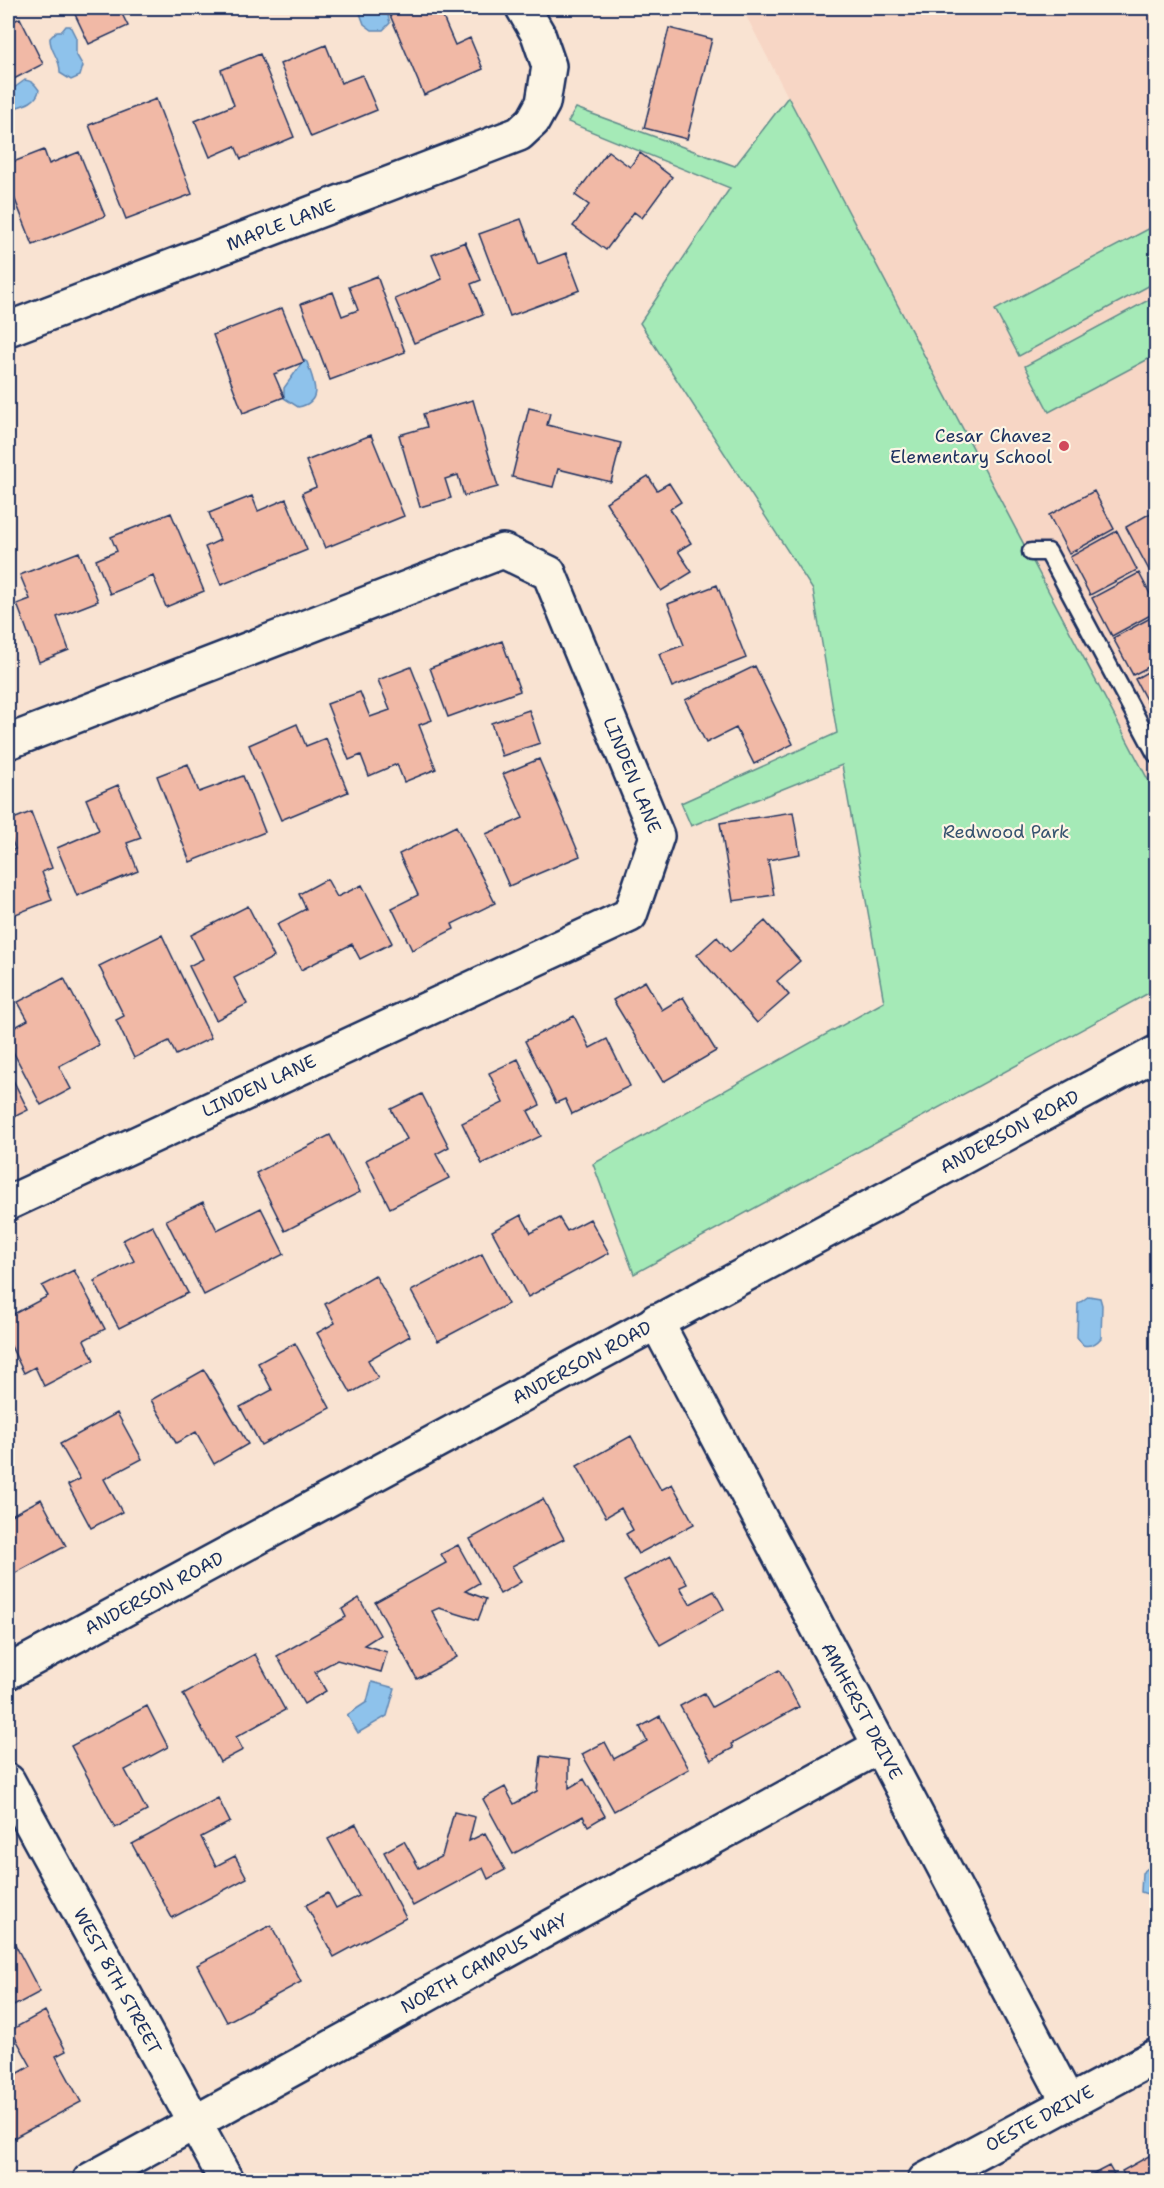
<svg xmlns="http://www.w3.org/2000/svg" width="1164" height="2188" font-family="'Shantell Sans',sans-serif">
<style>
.built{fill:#f7d6c5}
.green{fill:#a5eab7;stroke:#608c8a;stroke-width:1.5}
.water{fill:#8ec2eb;stroke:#6087b3;stroke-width:1.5}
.building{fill:#f1b9a6;stroke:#1b2f5e;stroke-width:1.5}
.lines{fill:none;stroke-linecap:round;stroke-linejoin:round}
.lane-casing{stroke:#1b2f5e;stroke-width:21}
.street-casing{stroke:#1b2f5e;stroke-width:38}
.secondary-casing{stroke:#1b2f5e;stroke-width:38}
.lane{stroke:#fcf5e5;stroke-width:16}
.street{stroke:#fcf5e5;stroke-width:33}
.secondary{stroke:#fcf5e5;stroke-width:33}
.poi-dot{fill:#d1495b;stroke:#fcf5e5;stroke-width:2}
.labels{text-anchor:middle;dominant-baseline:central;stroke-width:4.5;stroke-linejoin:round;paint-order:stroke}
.street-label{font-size:18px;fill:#1b2f5e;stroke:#fcf5e5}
.poi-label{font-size:18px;fill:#1b2f5e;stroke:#fcf5e5;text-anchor:end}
.park-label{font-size:18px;fill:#375470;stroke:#fcf5e5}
</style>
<rect width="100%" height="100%" fill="#f9e3d2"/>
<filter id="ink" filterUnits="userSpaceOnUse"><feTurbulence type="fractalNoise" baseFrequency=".0167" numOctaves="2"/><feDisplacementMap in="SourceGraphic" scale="12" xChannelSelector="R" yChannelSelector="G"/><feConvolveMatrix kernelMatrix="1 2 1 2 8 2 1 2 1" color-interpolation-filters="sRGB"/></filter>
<g filter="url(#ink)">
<path class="built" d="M742 8H1156V795L788 97Z"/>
<path class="green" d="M788 97 1156 795V989L634 1274 593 1164 884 1002 842 765 691 826 681 803 837 733 813 590 640 323 730 188 568 122 576 108 735 166Z
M1156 225V282L1019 356 995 310Z
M1156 296V355L1049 412 1025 366Z"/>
<path class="water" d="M358 8H386L390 23 383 30H372L364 24Z
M66 26H70L76 38V54L83 66 80 76 71 80 60 73C61 58 49 51 50 38L57 31H62Z
M25 80C32 81 35 84 39 90 37 104 19 106 8 110V87L14 88Z
M304 360 307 362C313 380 325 402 298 407L284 398V388Z
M1089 1296 1100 1298 1102 1305 1101 1338C1096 1344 1091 1347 1083 1345L1077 1337 1078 1304Z
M372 1682 395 1688 387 1716 358 1733 347 1715 367 1702Z
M1152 1865 1156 1868V1897L1141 1892 1142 1873Z"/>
<path class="building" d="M72 8H119L128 26 89 44Z
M387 8H439L455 45 470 38 483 69 424 95Z
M20 18 43 64 8 82V24Z
M669 28 712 39 687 139 644 128Z
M326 45 341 83 362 75 377 110 311 137 280 64Z
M260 54 294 137 241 159 235 146 210 157 195 121 234 105 221 70Z
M156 99 192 194 126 219 89 125Z
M44 150 49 164 79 152 105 216 33 245 8 182V164Z
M608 151 630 167 640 153 672 177 642 218 634 212 606 250 573 226 589 205 575 195Z
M521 219 538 264 566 253 580 290 510 316 479 234Z
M465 242 481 280 471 284 483 315 414 343 395 299 442 279 432 255Z
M377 276 405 352 330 380 301 304 333 292 342 316 358 310 349 287Z
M282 308 304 362 274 374 284 397 243 413 213 335Z
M473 400 498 487 464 496 458 475 445 479 451 498 420 507 399 435 427 427 423 414Z
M529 408 550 413 547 425 621 443 611 482 558 469 553 487 512 477Z
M371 435 404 516 325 548 302 493 316 487 306 461Z
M648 476 657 490 669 483 681 502 670 509 691 543 678 551 692 572 661 591 606 502Z
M1094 491 1114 529 1069 554 1049 515Z
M252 496 258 511 286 499 307 550 221 585 205 547 220 540 209 513Z
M1156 510V583L1126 527Z
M171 513 204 591 166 607 153 576 110 594 96 560 117 551 111 537Z
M1117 531 1137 570 1090 595 1070 557Z
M79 552 98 601 57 617 69 650 39 662 17 604 30 599 20 575Z
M1139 573 1156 605V612L1112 636 1092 598Z
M717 585 746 658 672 687 659 654 684 645 668 604Z
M1156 615V663L1133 675 1113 638Z
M502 641 520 691 448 717 430 668Z
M755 666 793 744 754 764 736 728 706 743 685 700Z
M411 667 432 720 419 725 436 769 404 782 397 764 369 776 361 755 349 760 327 704 360 692 370 717 390 710 378 680Z
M1156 667V716L1155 717 1135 679Z
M529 710 540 743 502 756 491 723Z
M297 724 306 746 326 738 348 792 281 820 249 745Z
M539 759 580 856 509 886 486 834 523 818 503 774Z
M188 764 199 792 243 776 265 832 190 862 157 776Z
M118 785 141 838 127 843 138 871 77 896 57 848 99 830 86 799Z
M31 812 52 868 42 872 52 900 8 917V852L15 849 8 830V821Z
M793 812 800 854 768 860 774 895 733 901 720 823Z
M456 826 495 903 452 924 454 929 412 950 392 908 418 895 399 854Z
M327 879 337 897 362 885 392 943 360 959 352 944 301 970 277 924 306 909 299 894Z
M248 906 274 957 234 978 247 1004 216 1020 189 966 203 959 191 935Z
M765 921 800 961 777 981 789 995 757 1023 697 955 717 937 730 952Z
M162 935 211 1038 176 1055 169 1041 134 1058 116 1020 124 1016 99 966Z
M64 978 99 1045 59 1066 71 1089 41 1105 8 1042V1031L28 1020 18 1002Z
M645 981 662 1010 683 997 716 1051 663 1082 613 1000Z
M574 1016 590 1048 607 1039 630 1086 572 1114 565 1099 556 1103 525 1041Z
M518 1059 540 1105 528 1111 541 1136 482 1164 462 1123 503 1103 489 1073Z
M8 1070 28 1110 8 1120Z
M422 1094 449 1147 436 1154 449 1178 390 1208 366 1160 407 1139 391 1109Z
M330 1135 360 1192 285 1231 256 1173Z
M203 1202 217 1230 261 1208 284 1254 204 1295 166 1220Z
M521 1215 531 1233 559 1218 567 1231 590 1219 609 1253 528 1297 492 1231Z
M152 1225 188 1293 119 1328 94 1281 134 1261 123 1240Z
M482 1254 508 1304 438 1341 411 1291Z
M74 1270 105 1329 84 1340 94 1360 44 1386 35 1367 24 1373 8 1340V1317L48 1296 42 1286Z
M375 1275 410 1336 368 1360 378 1378 351 1393 317 1333 335 1323 325 1304Z
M295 1343 330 1408 261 1445 240 1407 272 1390 258 1363Z
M204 1370 248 1444 214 1464 196 1432 176 1443 151 1400Z
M117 1413 142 1459 104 1479 122 1512 91 1528 68 1485 80 1479 60 1444Z
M631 1436 661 1490 672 1484 694 1524 638 1554 626 1534 633 1530 621 1508 606 1517 577 1466Z
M41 1499 66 1546 8 1577V1517Z
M543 1499 564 1539 512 1566 521 1582 500 1594 470 1539Z
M458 1545 479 1583 465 1591 486 1599 478 1620 439 1608 432 1611 457 1657 417 1679 375 1602 446 1563 441 1554Z
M671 1555 687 1584 680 1587 690 1604 714 1591 724 1609 660 1645 624 1581Z
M359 1598 380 1635 364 1645 387 1652 381 1672 337 1660 315 1672 326 1691 304 1704 277 1656 346 1617 342 1609Z
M255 1654 285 1710 236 1737 243 1750 220 1762 183 1694Z
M779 1670 799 1707 731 1744 733 1748 711 1760 680 1706 704 1693 712 1707Z
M147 1706 168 1747 125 1770 147 1811 115 1828 71 1746Z
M660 1716 689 1769 614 1811 582 1754 605 1742 614 1759 647 1741 640 1727Z
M541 1756 569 1760V1788L584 1779 605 1816 588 1826 583 1816 513 1854 483 1799 505 1787 514 1804 537 1791Z
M218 1798 230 1822 201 1837 216 1866 235 1856 247 1878 172 1918 132 1844Z
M454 1812 475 1817 469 1841 485 1833 505 1870 488 1879 483 1868 413 1906 384 1852 404 1841 419 1868 442 1856Z
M356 1824 406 1918 334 1957 306 1905 328 1893 336 1908 359 1896 328 1839Z
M271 1925 301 1982 227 2022 197 1965Z
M8 1931 40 1992 8 2009Z
M45 2011 66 2051 56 2056 81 2102 8 2141V2079L31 2066 11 2030Z
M1156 2152V2180H1127L1122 2171Z
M1109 2166 1117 2180H1082Z"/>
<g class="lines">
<defs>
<path id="lane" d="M1031 552H1048L1156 754"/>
<g id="street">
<path id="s1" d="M8 329 519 134 533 121 543 103 549 66 538 34 523 8"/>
<path id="s2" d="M8 742 503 551 549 573 657 836 630 915 8 1203"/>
<path id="s3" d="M656 1321 1068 2102"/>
<path id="s4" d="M90 2180 880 1746"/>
<path id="s5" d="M925 2180 1156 2056"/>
</g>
<g id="secondary">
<path id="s6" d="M8 1672 1156 1053"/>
<path id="s7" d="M8 1781 226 2180"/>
</g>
</defs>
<use href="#lane" class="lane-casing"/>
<use href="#street" class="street-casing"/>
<use href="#secondary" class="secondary-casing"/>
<use href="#lane" class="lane"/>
<use href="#street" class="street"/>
<use href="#secondary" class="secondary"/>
</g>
</g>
<circle class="poi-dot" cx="1064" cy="446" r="6"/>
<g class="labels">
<g class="street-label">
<text stroke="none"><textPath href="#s1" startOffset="292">MAPLE LANE</textPath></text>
<text stroke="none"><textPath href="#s2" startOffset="800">LINDEN LANE</textPath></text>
<text transform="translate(259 1086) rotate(-25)">LINDEN LANE</text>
<text stroke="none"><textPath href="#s6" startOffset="1138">ANDERSON ROAD</textPath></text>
<text stroke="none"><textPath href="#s6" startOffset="652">ANDERSON ROAD</textPath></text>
<text stroke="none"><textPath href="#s6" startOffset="166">ANDERSON ROAD</textPath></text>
<text stroke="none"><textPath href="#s3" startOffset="441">AMHERST DRIVE</textPath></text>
<text stroke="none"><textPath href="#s4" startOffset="450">NORTH CAMPUS WAY</textPath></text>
<text stroke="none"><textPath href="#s7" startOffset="228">WEST 8TH STREET</textPath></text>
<text stroke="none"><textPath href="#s5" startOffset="130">OESTE DRIVE</textPath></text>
</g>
<g class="poi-label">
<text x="1052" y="436">Cesar Chavez<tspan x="1052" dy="21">Elementary School</tspan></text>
</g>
<g class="park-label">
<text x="1006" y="832">Redwood Park</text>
</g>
</g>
<rect width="1164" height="2188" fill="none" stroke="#fcf5e5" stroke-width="30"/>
<rect x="15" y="15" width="1134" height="2158" fill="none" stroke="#1b2f5e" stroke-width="2" filter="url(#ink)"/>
</svg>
